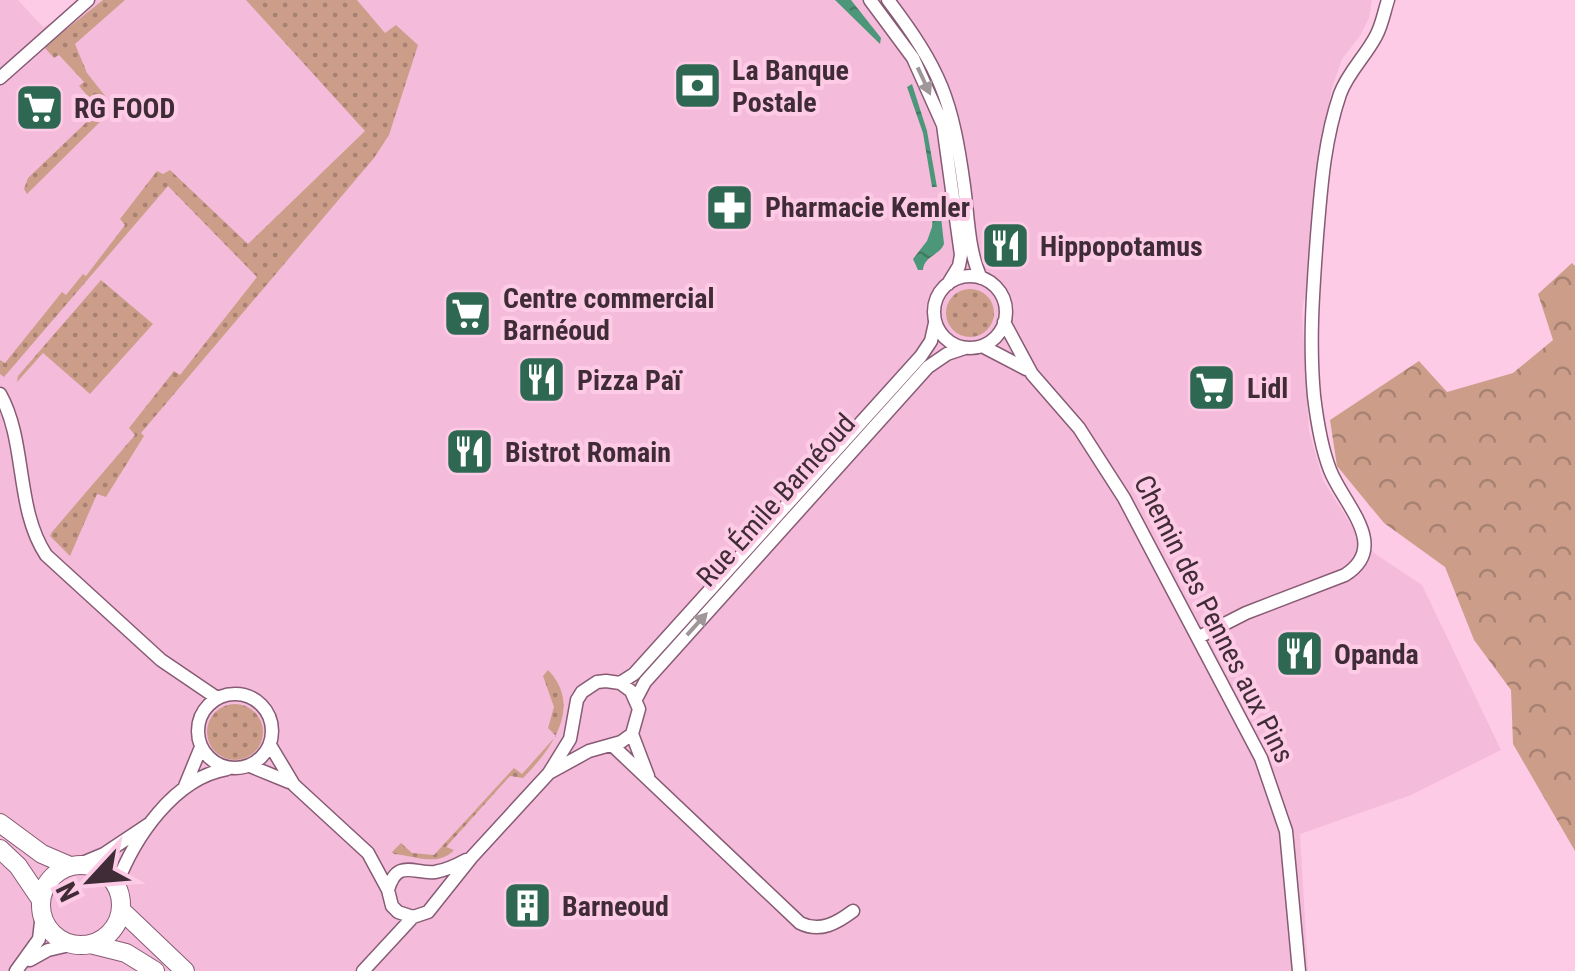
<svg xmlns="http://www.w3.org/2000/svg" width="1575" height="971" font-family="'Roboto Condensed',sans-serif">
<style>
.built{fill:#f4bcda}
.grass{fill:url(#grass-dots)}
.forest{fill:url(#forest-crowns)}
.water{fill:url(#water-ripples)}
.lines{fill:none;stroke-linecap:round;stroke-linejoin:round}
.street-casing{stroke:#875b74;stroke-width:15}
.secondary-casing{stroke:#875b74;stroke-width:20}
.street{stroke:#fff;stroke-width:12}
.secondary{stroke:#fff;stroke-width:18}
.oneway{fill:#9f969a}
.labels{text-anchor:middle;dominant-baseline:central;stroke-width:8;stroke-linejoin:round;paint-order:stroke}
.poi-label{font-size:28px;font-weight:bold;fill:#3f2c36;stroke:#fecbe6;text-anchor:start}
.street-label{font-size:28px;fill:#3f2c36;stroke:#fecbe6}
</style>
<defs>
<pattern id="grass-dots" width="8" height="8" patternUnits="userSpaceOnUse" patternTransform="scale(2.5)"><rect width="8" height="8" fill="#cc9e89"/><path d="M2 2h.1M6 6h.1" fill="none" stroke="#a78171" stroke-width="1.8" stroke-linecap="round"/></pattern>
<pattern id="forest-crowns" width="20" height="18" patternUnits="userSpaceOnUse" patternTransform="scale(2.5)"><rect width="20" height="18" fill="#cc9e89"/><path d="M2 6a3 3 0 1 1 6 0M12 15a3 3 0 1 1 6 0" fill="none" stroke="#a78171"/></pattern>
<pattern id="water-ripples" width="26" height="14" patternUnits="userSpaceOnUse" patternTransform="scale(2.5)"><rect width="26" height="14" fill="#4c9679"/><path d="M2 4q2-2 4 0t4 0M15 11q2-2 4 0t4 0" fill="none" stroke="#417b64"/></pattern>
</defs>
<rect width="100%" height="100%" fill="#fecbe6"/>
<path class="built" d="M0 0H18L43 27 96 0H1372L1369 18 1360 36 1342 59 1332 88 1316 167 1308 281 1302 310 1309 431 1323 480 1350 523 1374 553 1422 585 1501 750 1411 795 1300 834 1308 971H0Z"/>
<path class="grass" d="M103 0H125L75 44 87 73 106 97 108 114 27 194 24 189 28 178 95 114 93 102 79 86 84 82 59 55 54 58 44 47Z
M246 0H357L385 33 396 25 418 45 389 135 374 158 141 433 144 436 106 497 97 494 70 556 50 536 52 532 135 435 129 428 174 371 180 375 257 277 168 186 4 377 0 374V360L5 363 62 292 66 295 83 274 86 276 125 225 120 219 157 171 163 174 170 170 248 244 365 131Z
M101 280 153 324 90 394 43 353 17 382 18 376Z
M946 313a24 24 0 1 1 48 0a24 24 0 1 1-48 0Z
M548 670C583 706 552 749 523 778L510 776 446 847 454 850C439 867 415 856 394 854L392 852 401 843 412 853 434 855 514 768 522 774 556 736 548 728 554 707 543 676Z
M207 732a28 28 0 1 1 56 0a28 28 0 1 1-56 0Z"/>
<path class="forest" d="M1572 263 1575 266V851L1513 744 1511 690 1474 640 1445 567 1384 523 1337 466 1330 420 1419 361 1447 392 1513 373 1553 340 1538 294Z"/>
<path class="water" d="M835 0H851L881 38 880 44Z
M912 84 927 131 937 187H932L923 133 907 87Z
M939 199 944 244C939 256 924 256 923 270H918L913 259 927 241 932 227 934 200Z"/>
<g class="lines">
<defs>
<path id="street" d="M870 0 913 58 943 125 961 255 959 266 948 284
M888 0C941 70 952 99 964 186 968 215 968 251 981 278
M0 78 88 0
M934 312a36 36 0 1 1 72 0a36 36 0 1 1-72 0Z
M1004 322 1032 374 1079 428 1124 498 1261 758 1286 831 1299 971
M982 346 1026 369
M0 394C27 442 15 508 46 555L161 660 217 698
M1199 637 1246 613 1345 575C1391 546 1343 504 1330 470 1321 447 1317 421 1314 396 1309 342 1313 290 1317 236 1321 188 1324 141 1340 94 1348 72 1365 57 1376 36 1382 25 1384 12 1388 0
M620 683 634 674 921 356 931 341 935 323
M198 731a37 37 0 1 1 74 0a37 37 0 1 1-74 0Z
M636 699 645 682 928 367 947 354 965 348
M632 734 648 776
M270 745 294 785 368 853 388 890 392 906 398 912 413 917 428 912 471 858 549 773 570 739 577 700 582 692 597 682 606 681 620 683 631 691 639 709 632 734 621 742 589 751 549 773
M612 745 800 923C820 933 837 923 853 911
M250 766 289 782
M185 786 201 747
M80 864 104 854 149 824
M116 886C134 838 174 778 227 769
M388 890C397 858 414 874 435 872 446 870 457 865 466 860
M30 960 48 950 74 944
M16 971 39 939 42 914
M363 971 413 917"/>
<path id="secondary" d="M0 823 42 854 70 866
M0 849 18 866 41 900
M41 905a40 40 0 1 1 80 0a40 40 0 1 1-80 0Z
M121 910 185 971
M90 944 126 953 155 971"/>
</defs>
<use href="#street" class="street-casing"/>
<use href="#secondary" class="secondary-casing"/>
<use href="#street" class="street"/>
<use href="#secondary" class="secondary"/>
</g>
<defs><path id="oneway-solid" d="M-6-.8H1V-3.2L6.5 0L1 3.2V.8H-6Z" transform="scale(2.5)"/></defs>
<g class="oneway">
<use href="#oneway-solid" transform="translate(924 81) rotate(65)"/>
<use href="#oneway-solid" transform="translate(697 624) rotate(-48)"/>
</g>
<defs>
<symbol id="bank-square" viewBox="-11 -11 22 22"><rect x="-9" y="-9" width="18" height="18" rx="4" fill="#2e6852" stroke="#fecbe6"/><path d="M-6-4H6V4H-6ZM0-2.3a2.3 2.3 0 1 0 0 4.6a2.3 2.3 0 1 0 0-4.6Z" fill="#fff"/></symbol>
<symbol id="supermarket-square" viewBox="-11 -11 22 22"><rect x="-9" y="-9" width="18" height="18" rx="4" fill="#2e6852" stroke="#fecbe6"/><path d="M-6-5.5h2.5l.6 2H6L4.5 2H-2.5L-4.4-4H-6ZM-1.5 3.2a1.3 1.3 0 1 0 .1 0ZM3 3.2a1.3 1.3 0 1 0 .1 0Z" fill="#fff"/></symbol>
<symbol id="pharmacy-square" viewBox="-11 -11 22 22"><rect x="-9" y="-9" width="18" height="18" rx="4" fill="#2e6852" stroke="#fecbe6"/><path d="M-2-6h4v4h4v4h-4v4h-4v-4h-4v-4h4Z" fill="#fff"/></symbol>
<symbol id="restaurant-square" viewBox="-11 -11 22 22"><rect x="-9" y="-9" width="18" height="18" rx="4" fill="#2e6852" stroke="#fecbe6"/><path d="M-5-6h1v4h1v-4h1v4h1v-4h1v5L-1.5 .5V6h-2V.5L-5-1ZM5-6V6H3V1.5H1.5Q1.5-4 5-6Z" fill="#fff"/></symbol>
<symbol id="building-square" viewBox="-11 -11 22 22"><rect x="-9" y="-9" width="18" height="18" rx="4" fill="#2e6852" stroke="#fecbe6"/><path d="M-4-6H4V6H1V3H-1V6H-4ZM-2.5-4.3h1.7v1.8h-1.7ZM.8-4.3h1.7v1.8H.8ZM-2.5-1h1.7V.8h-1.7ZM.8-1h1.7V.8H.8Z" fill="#fff"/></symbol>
</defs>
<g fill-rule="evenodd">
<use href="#bank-square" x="670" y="58" width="55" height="55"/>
<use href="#supermarket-square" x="12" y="80" width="55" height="55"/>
<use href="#pharmacy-square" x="702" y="180" width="55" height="55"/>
<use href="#restaurant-square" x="978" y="218" width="55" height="55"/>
<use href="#supermarket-square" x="440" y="286" width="55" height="55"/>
<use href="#restaurant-square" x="514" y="352" width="55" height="55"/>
<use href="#supermarket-square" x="1184" y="360" width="55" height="55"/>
<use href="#restaurant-square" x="442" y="424" width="55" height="55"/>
<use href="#restaurant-square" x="1272" y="626" width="55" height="55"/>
<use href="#building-square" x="500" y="878" width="55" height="55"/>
</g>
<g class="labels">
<g class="poi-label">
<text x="732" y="70">La Banque<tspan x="732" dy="32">Postale</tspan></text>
<text x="74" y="108">RG FOOD</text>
<text x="765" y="207">Pharmacie Kemler</text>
<text x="1040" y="246">Hippopotamus</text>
<text x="503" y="298">Centre commercial<tspan x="503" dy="32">Barnéoud</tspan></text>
<text x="577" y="380">Pizza Paï</text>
<text x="1247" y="388">Lidl</text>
<text x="505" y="452">Bistrot Romain</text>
<text x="1334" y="654">Opanda</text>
<text x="562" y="906">Barneoud</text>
</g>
<g class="street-label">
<text transform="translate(776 500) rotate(-48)">Rue Émile Barnéoud</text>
<text transform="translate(1214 619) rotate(63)">Chemin des Pennes aux Pins</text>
</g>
</g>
<g transform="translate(90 881) rotate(244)" stroke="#fecbe6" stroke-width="8" paint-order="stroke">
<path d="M0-8L18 38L0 25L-18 38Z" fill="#3f2c36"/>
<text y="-15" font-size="28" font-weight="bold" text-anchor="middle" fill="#3f2c36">N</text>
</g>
</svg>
